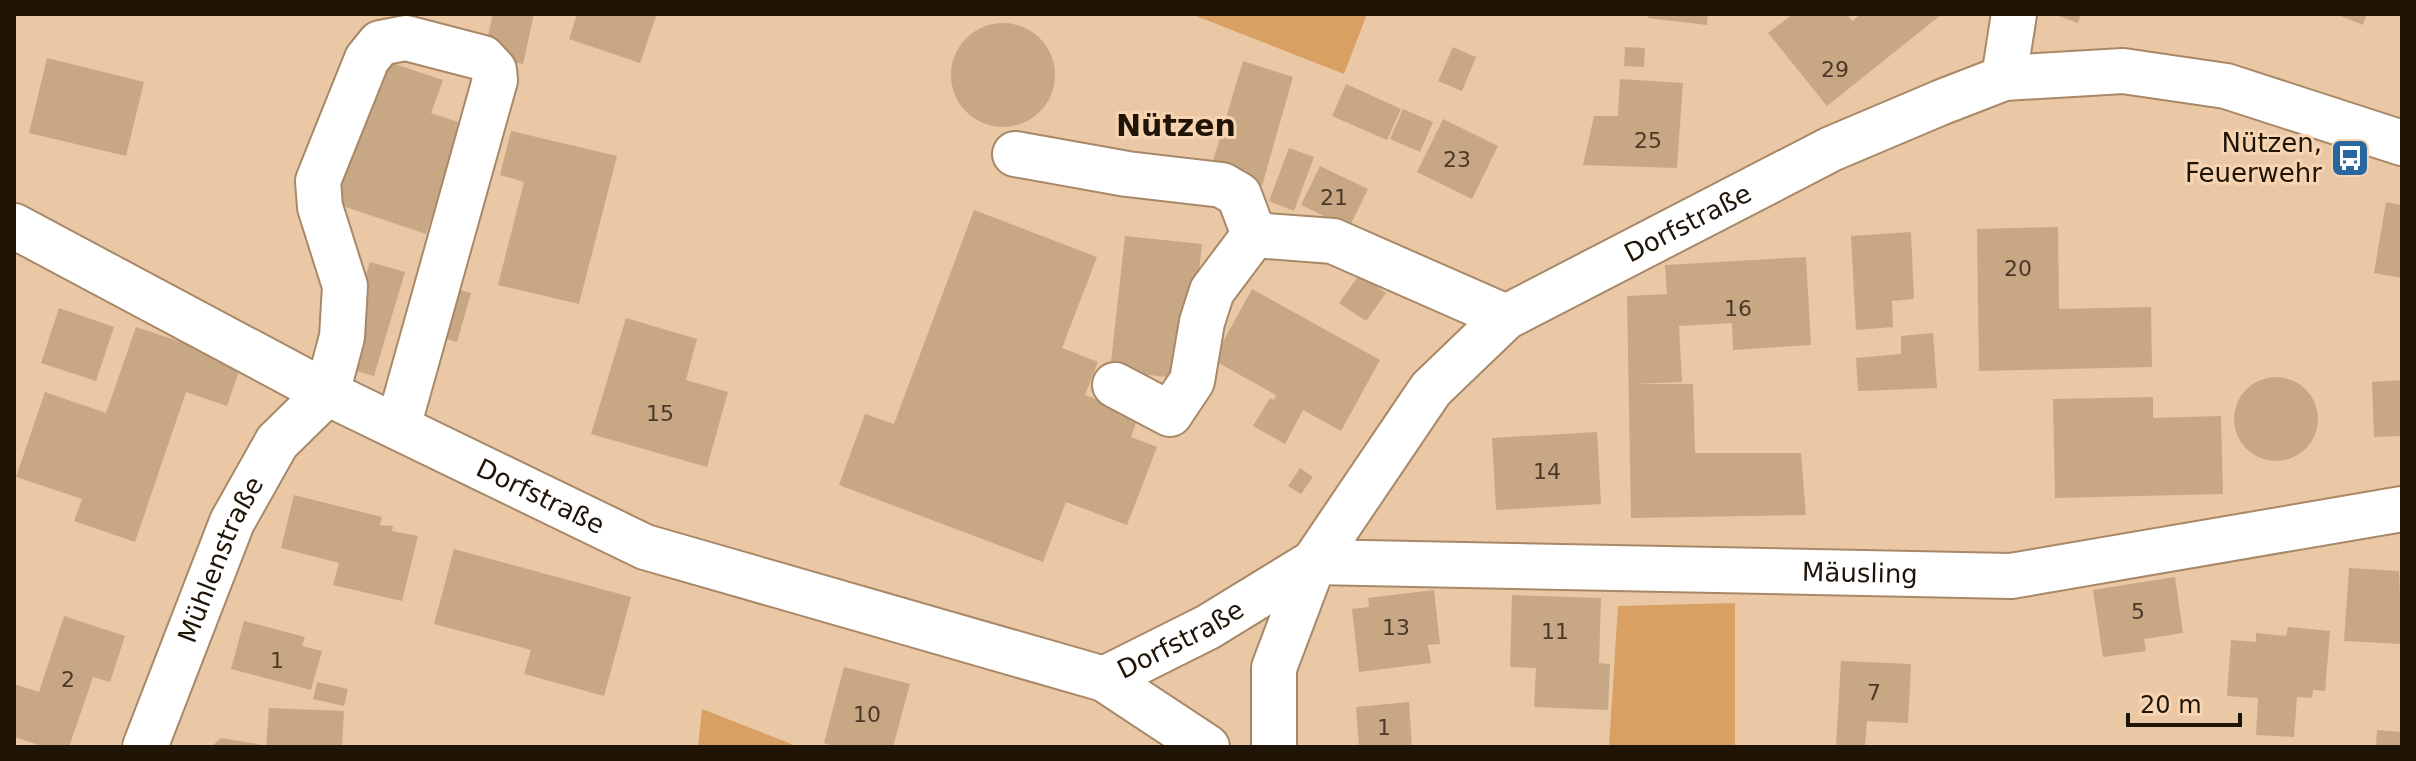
<svg xmlns="http://www.w3.org/2000/svg" width="2416" height="761" font-family="'DejaVu Sans',sans-serif">
<style>
.green{fill:#d8a062}
.building{fill:#c8a785}
.lines{fill:none;stroke-linecap:round;stroke-linejoin:round}
.minor-casing{stroke:#a88867;stroke-width:48}
.minor{stroke:#fff;stroke-width:44}
.labels{text-anchor:middle;dominant-baseline:central;stroke-width:6;stroke-linejoin:round;paint-order:stroke}
.number-label{font-size:22px;fill:#4a3926}
.poi-label{font-size:26px;fill:#201407;stroke:#f7d5b2;text-anchor:end}
.street-label{font-size:26px;fill:#201407;stroke:#f7d5b2}
.quarter-label{font-size:30px;font-weight:bold;fill:#201407;stroke:#f7d5b2}
</style>
<rect width="100%" height="100%" fill="#eac8a5"/>
<path class="green" d="M1191 14H1367L1344 74Z
M1735 603V747H1609L1618 606Z
M702 709 799 747H698Z"/>
<path class="building" d="M493 14H534L523 64 483 56Z
M577 14H657L640 63 569 39Z
M1648 14H1708L1707 25 1648 18Z
M1793 14H1847L1852 21 1861 14H1942L1827 106 1768 33Z
M2053 14H2081L2078 23Z
M2336 14H2367L2363 25Z
M951 75a52 52 0 1 1 104 0a52 52 0 1 1-104 0Z
M1453 47 1476 57 1462 91 1438 81Z
M1625 47 1645 48 1644 67 1624 66Z
M374 57 443 80 431 113 464 124 426 234 325 200Z
M47 58 144 82 126 156 29 133Z
M1243 61 1293 77 1262 186 1210 171Z
M1620 79 1683 83 1677 168 1583 165 1594 116H1618Z
M1346 84 1401 109 1387 140 1332 116Z
M1403 109 1433 122 1420 152 1390 139Z
M1443 119 1498 146 1472 199 1417 172Z
M511 131 617 156 579 304 498 285 524 182 500 175Z
M1289 148 1314 157 1294 211 1269 201Z
M1320 166 1368 189 1349 228 1301 205Z
M2386 202 2402 205V278L2374 273Z
M974 210 1097 257 1062 348 1098 362 1085 395 1139 415 1131 437 1157 447 1127 525 1066 502 1043 562 839 485 865 414 894 424Z
M2058 227 2059 309 2151 307 2152 367 1979 371 1977 229Z
M1911 232 1914 299 1892 301 1893 327 1856 330 1851 236Z
M1125 236 1202 244 1187 379 1110 371Z
M1806 257 1811 345 1733 350 1732 323 1679 326 1682 382 1636 384H1693L1695 453H1801L1806 515 1631 518 1627 296 1667 294 1665 265Z
M370 262 405 272 374 376 338 366Z
M1360 274 1386 293 1366 321 1339 303Z
M439 284 471 293 457 342 425 333Z
M1252 289 1380 360 1341 431 1303 410 1285 444 1253 426 1270 398 1274 400 1276 395 1213 360Z
M59 308 114 327 96 381 41 363Z
M626 318 697 339 686 380 728 392 707 467 591 434Z
M136 327 242 362 227 406 186 392 135 542 74 521 82 499 16 477 45 392 106 413Z
M1933 333 1937 388 1858 391 1856 358 1901 354V336Z
M2234 419a42 42 0 1 1 84 0a42 42 0 1 1-84 0Z
M2402 380V436L2374 437 2372 382Z
M2153 397V418L2221 416 2223 494 2055 498 2053 399Z
M1597 432 1601 504 1496 510 1492 438Z
M1300 468 1313 477 1301 494 1288 486Z
M294 495 382 517 380 525 393 526 392 531 418 536 402 601 333 585 339 563 281 548Z
M454 549 631 597 604 696 524 674 531 650 434 624Z
M2349 568 2399 571 2402 644 2344 641Z
M2175 577 2183 633 2144 639 2146 651 2103 657 2093 590Z
M1434 590 1440 644 1428 645 1431 663 1359 672 1352 609 1369 607 1368 598Z
M1512 595 1601 598 1599 663 1610 664 1608 710 1534 707 1536 668 1510 667Z
M64 616 125 636 110 682 93 677 69 747H45L14 737V684L39 692Z
M244 621 305 637 302 646 322 651 311 690 231 669Z
M2288 627 2330 631 2325 691 2313 690 2312 698 2297 697 2294 737 2256 735 2258 698 2227 696 2231 640 2256 642V633L2286 636Z
M1841 661 1911 664 1908 723 1867 721 1865 747H1836Z
M844 667 910 684 893 747H837L824 743Z
M317 682 348 689 344 706 313 699Z
M1409 702 1412 747H1359L1356 707Z
M269 708 344 711 342 747H266Z
M2377 730 2402 732V747H2376Z
M221 738 263 745V747H211Z"/>
<g class="lines">
<defs>
<g id="minor">
<path d="M2004 78 2014 14"/>
<path d="M1015 154 1127 174 1222 185 1239 195 1254 235"/>
<path id="s1" d="M14 226 327 393 645 547 1104 679 1207 747"/>
<path d="M1115 385 1170 414 1192 381 1202 322 1212 291 1254 235 1333 241 1506 317"/>
<path d="M327 393 342 337 345 286 320 207 318 181 367 59 380 43 406 38 483 58 494 70 495 80 398 427"/>
<path id="s2" d="M1314 562 2011 576 2402 509"/>
<path id="s3" d="M1104 679 1208 627 1314 562 1431 389 1506 317 1831 149 1942 102 2004 78 2123 71 2226 86 2402 143"/>
<path id="s4" d="M145 747 232 522 277 442 327 393"/>
<path d="M1274 747V668L1314 562"/>
</g>
</defs>
<use href="#minor" class="minor-casing"/>
<use href="#minor" class="minor"/>
</g>
<defs>
<symbol id="bus-square" viewBox="-11 -11 22 22"><rect x="-9" y="-9" width="18" height="18" rx="4" fill="#28689e" stroke="#f7d5b2"/><path d="M-5-6H5V4H4V6H2V4H-2V6H-4V4H-5ZM-3.5-4V0h7V-4ZM-3.5 1.2v1.5H-2V1.2ZM2 1.2v1.5H3.5V1.2Z" fill="#fff"/></symbol>
</defs>
<g fill-rule="evenodd">
<use href="#bus-square" x="2328" y="136" width="44" height="44"/>
</g>
<g class="labels">
<g class="number-label">
<text x="1835" y="69">29</text>
<text x="1648" y="140">25</text>
<text x="1457" y="159">23</text>
<text x="1334" y="197">21</text>
<text x="2018" y="268">20</text>
<text x="1738" y="308">16</text>
<text x="660" y="413">15</text>
<text x="1547" y="471">14</text>
<text x="2138" y="611">5</text>
<text x="1396" y="627">13</text>
<text x="1555" y="631">11</text>
<text x="277" y="660">1</text>
<text x="68" y="679">2</text>
<text x="1874" y="692">7</text>
<text x="867" y="714">10</text>
<text x="1384" y="727">1</text>
</g>
<g class="poi-label">
<text x="2322" y="143">Nützen,<tspan x="2322" dy="30">Feuerwehr</tspan></text>
</g>
<g class="street-label">
<text stroke="none"><textPath href="#s3" startOffset="758">Dorfstraße</textPath></text>
<text stroke="none"><textPath href="#s1" startOffset="592">Dorfstraße</textPath></text>
<text stroke="none"><textPath href="#s4" startOffset="202">Mühlenstraße</textPath></text>
<text stroke="none"><textPath href="#s2" startOffset="546">Mäusling</textPath></text>
<text stroke="none"><textPath href="#s3" startOffset="86">Dorfstraße</textPath></text>
</g>
<g class="quarter-label">
<text x="1176" y="125">Nützen</text>
</g>
</g>
<rect width="2416" height="761" fill="none" stroke="#201407" stroke-width="32"/>
<path d="M2128 713v12h112v-12" fill="none" stroke="#201407" stroke-width="4"/>
<text x="2140" y="713" font-size="24" fill="#201407" stroke="#f7d5b2" stroke-width="6" paint-order="stroke">20 m</text>
</svg>
